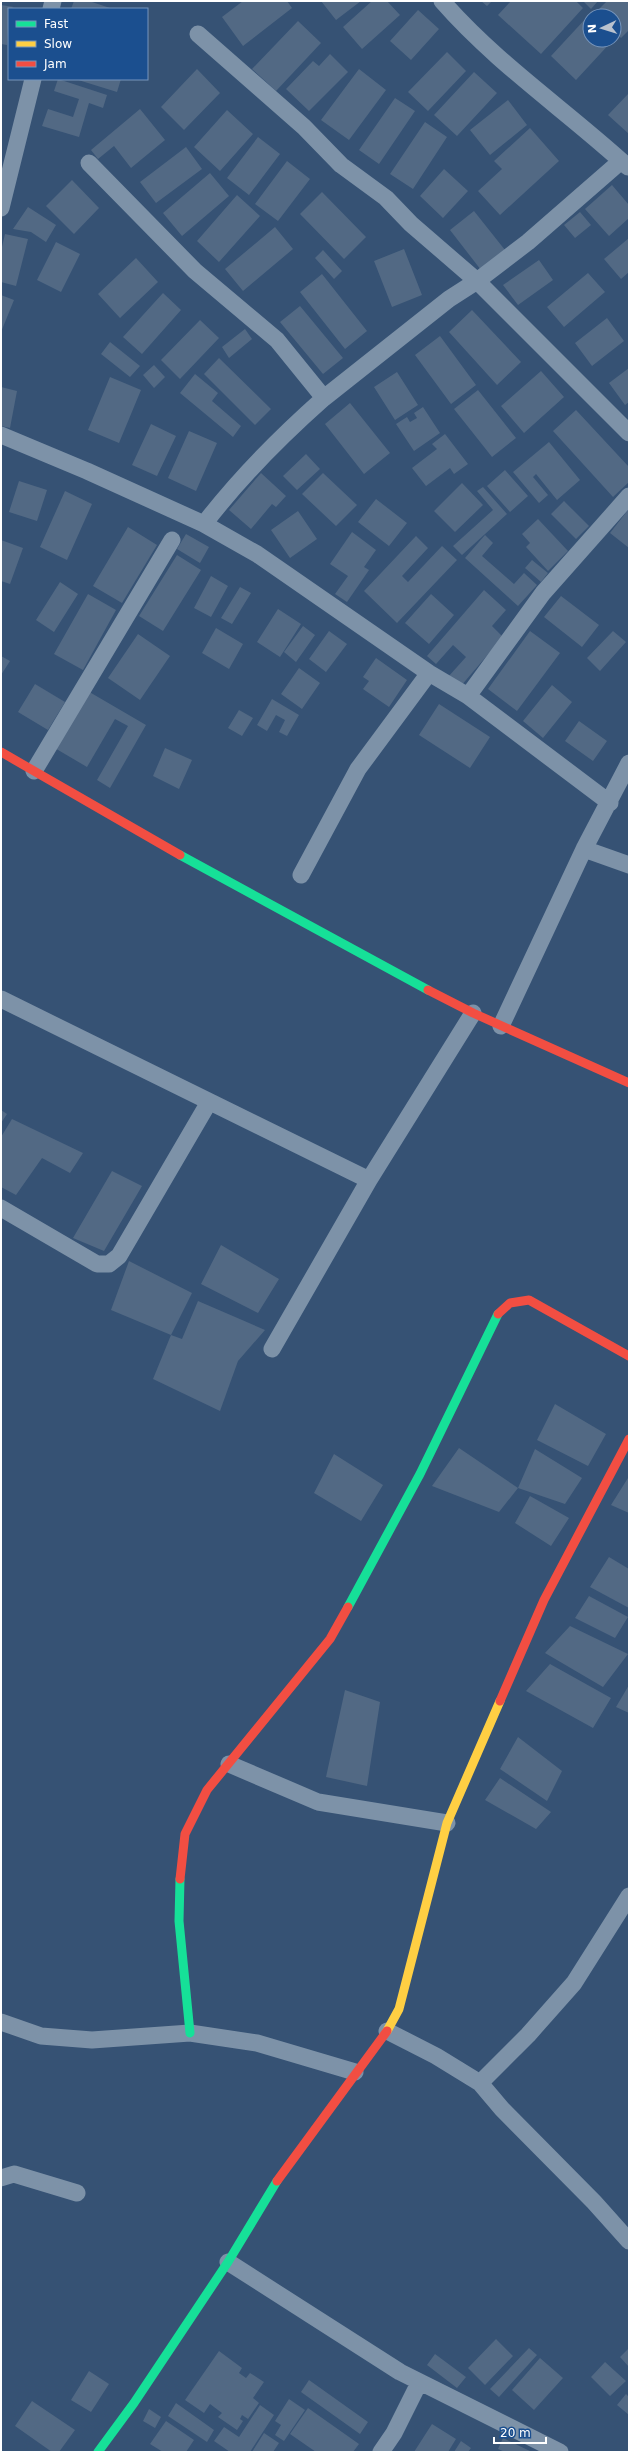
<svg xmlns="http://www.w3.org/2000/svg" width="630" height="2453" font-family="'DejaVu Sans',sans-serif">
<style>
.building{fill:#526984}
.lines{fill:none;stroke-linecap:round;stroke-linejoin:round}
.street{stroke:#7d92a8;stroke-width:17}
.fast{stroke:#16e098;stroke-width:9}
.slow{stroke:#ffcf43;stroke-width:9}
.jam{stroke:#f24e42;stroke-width:9}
</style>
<rect width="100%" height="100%" fill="#365274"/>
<path class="building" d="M74 1H89L113 9H71Z
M243 1H287L292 8 243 46 222 17Z
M321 1H361L336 20Z
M372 1H387L400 15 362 49 343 27Z
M481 1H492L487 6Z
M511 1H576L583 8 541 54 498 15Z
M583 1H598L591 9Z
M607 1H629V30L621 38 614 31V16H598L595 13Z
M1 5 14 7 9 9 7 45 1 44Z
M418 10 439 29 411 60 390 41Z
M588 16 590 40H613L576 80 551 56Z
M298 21 321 43 276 91 252 69Z
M447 52 466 71 428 111 408 92Z
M330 54 348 72 309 111 286 89 313 61 319 66Z
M197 69 220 93 184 130 161 107Z
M359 69 386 90 349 140 321 120Z
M474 72 497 93 457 136 434 115Z
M58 79 107 95 103 108 89 103 79 137 42 126 48 109 73 117 79 99 54 91Z
M75 79H121L117 92Z
M629 93V134L608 115Z
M395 98 415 111 379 164 359 150Z
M508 100 527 125 490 155 470 130Z
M140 109 165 140 131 168 114 146 98 159 91 150Z
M227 110 253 134 220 171 194 147Z
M425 122 447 137 413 189 390 174Z
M530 128 559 161 500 215 478 191 502 169 494 161Z
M258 137 280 154 249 195 227 178Z
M186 147 202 169 156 203 140 182Z
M287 161 310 179 278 221 255 204Z
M444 169 468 191 443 218 420 196Z
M210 173 229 196 182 236 163 213Z
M72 180 99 208 74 234 46 206Z
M612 185 629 205V218L609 236 585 209Z
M322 192 366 237 344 259 300 214Z
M237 195 260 216 219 262 197 241Z
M28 207 56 225 46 242 31 232 13 229Z
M474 211 505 250 481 270 450 230Z
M580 212 591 225 575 238 564 225Z
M275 227 293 249 243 291 225 269Z
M5 234 28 239 16 286 1 282V251Z
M629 238V272L621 279 604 259Z
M56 242 80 254 61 292 37 280Z
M404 249 422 295 392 307 374 261Z
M323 250 342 271 334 279 315 258Z
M136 258 158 282 120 318 98 294Z
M539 260 553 280 518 305 503 285Z
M588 273 605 292 564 327 547 307Z
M322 274 367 331 345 349 300 292Z
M163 293 181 310 142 354 123 337Z
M1 295 14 300 1 332Z
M300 306 343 358 323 374 280 322Z
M472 310 521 362 497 385 449 332Z
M607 318 624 341 592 366 575 343Z
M200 320 219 338 180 379 161 360Z
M245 329 252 339 229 358 222 347Z
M440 336 476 385 451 404 415 355Z
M110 342 140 366 130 377 101 354Z
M219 358 271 409 255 425 204 374Z
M154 365 165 377 154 388 143 375Z
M629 368V402L625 405 609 383Z
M541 371 564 397 524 433 501 406Z
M397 372 418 405 395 420 374 387Z
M195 374 218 393 212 401 241 426 233 437 180 393Z
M110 377 141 390 119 443 88 430Z
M1 387 17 391 10 428 1 426Z
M478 390 516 438 492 457 454 409Z
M350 403 390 453 364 474 325 424Z
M423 407 440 433 414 451 396 424 407 417 410 422 417 418 414 413Z
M576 410 629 467V482L613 497 553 431Z
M151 424 176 436 157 476 132 465Z
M189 431 217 443 196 491 168 478Z
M445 434 468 464 454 474 450 468 426 486 412 468 437 449 432 444Z
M549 442 580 480 557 500 536 474 533 477 548 495 539 503 513 472Z
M306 454 320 469 297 490 283 476Z
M505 470 528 496 510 512 487 486Z
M261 473 286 496 276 507 272 504 251 529 229 510Z
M323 473 357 505 336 526 302 494Z
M19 481 47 490 37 521 9 512Z
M462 483 483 505 455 532 434 511Z
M483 487 507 514 462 555 453 546 493 510 477 491Z
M65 491 92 504 67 560 40 547Z
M376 499 407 523 389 546 358 522Z
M564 501 589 526 576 539 551 514Z
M628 510 629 512V548L610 533Z
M298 511 317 539 290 558 271 530Z
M538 519 568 551 548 571 526 547 530 543 522 534Z
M128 527 157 545 122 603 93 586Z
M352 532 376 550 364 567 369 570 347 602 335 594 348 576 330 564Z
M186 534 209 547 200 563 177 549Z
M485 535 493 543 482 556 514 584 524 573 537 585 518 606 465 558Z
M416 536 428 548 402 576 408 582 442 546 457 560 397 623 364 591Z
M1 540 23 548 10 584 1 581Z
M177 555 201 570 163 631 139 616Z
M532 560 548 573 541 582 525 568Z
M211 576 228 586 211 617 194 608Z
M60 582 78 594 54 632 36 620Z
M240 587 251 593 232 624 221 618Z
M484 590 506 610 492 626 503 637 460 687 448 677 466 657 453 645 436 664 427 656Z
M88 594 116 610 83 670 54 654Z
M431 594 454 615 429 644 405 623Z
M561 596 599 625 582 647 544 617Z
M278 609 301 624 280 657 257 642Z
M303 626 315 635 296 662 284 652Z
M216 628 243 644 229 669 202 653Z
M329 631 347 644 326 672 309 659Z
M530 631 560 653 517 711 488 689Z
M613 631 626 642 600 671 587 658Z
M138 634 170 656 140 700 108 678Z
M1 656 10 661 1 675Z
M376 658 407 680 389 707 363 689 369 681 363 677Z
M299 668 320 683 302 709 281 694Z
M35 684 65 702 48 730 18 712Z
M552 685 572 702 543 738 523 721Z
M86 690 146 725 110 788 97 780 128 726 115 719 87 767 53 747Z
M272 699 299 715 287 736 279 732 285 720 276 715 267 731 257 725Z
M439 704 490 737 470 768 419 735Z
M239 710 253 718 242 736 228 728Z
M579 721 607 741 593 761 565 741Z
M165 748 192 760 179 789 153 776Z
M1 1110 7 1114 1 1123Z
M12 1119 83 1153 70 1173 42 1158 16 1195 1 1187V1137Z
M112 1171 142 1186 104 1251 73 1238Z
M221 1245 279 1279 258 1313 201 1284Z
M129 1261 192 1293 171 1335 111 1310Z
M198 1301 265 1330 238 1361 220 1411 153 1379 171 1335 182 1339Z
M555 1404 606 1434 588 1466 537 1440Z
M459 1448 518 1488 499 1512 432 1486Z
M535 1449 582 1478 565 1504 518 1488Z
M334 1454 383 1485 361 1521 314 1493Z
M628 1478H629V1513L611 1505Z
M530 1496 569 1518 551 1546 515 1523Z
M609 1557 629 1569V1608L590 1587Z
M589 1596 628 1617 615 1638 575 1618Z
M570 1626 628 1654 603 1687 545 1653Z
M550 1664 611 1698 593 1728 526 1691Z
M629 1685V1713L616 1707Z
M345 1690 380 1702 367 1786 326 1777Z
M518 1737 562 1771 547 1801 500 1769Z
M500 1778 551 1812 536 1829 485 1800Z
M496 2339 513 2356 485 2385 468 2368Z
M529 2348 537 2355 499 2397 490 2389Z
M629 2348V2367L620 2357Z
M219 2351 242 2368 239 2373 246 2378 250 2373 264 2382 253 2398 259 2403 248 2419 242 2415 240 2419 243 2421 237 2430 218 2417 222 2413 210 2404 204 2413 185 2400Z
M435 2354 466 2377 457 2388 427 2365Z
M540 2358 563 2378 534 2410 512 2390Z
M605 2362 626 2381 610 2396 591 2377Z
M89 2371 109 2384 91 2412 71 2400Z
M309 2380 368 2422 360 2434 301 2392Z
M626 2394 629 2397V2415L617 2405Z
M289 2399 305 2410 284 2441 275 2435 281 2425 275 2421Z
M32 2401 75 2430 59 2452H52L15 2426Z
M176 2403 214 2430 207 2442 168 2416Z
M260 2405 274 2415 250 2452H230L214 2441 224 2427 239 2437Z
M308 2408 359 2444 353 2452H316L290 2434Z
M149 2409 161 2417 155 2428 143 2421Z
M166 2421 194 2440 186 2452H163L150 2444Z
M432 2424 456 2439 448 2452H414Z
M264 2433 279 2443 273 2452H252Z
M503 2438 532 2452H505L498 2449Z
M461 2441 471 2448 468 2452H454Z"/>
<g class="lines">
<path class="street" d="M442 1C497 64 567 111 628 167
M51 9 53 1
M621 161 528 242 477 281 629 433
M89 163 195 271 277 340 324 398 449 299 477 281 411 224 386 198 341 165 304 127 198 34
M1 208 33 79
M1 435 87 471 204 524C240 477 280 437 324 398
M204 524 257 554 429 673 468 696 610 803
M468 696 543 593 629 496
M34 771 172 540
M584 849 629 865
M301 875 358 769 429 673
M1 999 369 1180
M501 1026 584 849 629 763
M1 1208 97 1264H109L119 1256 209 1102
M272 1349 369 1180 473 1013
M229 1764 318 1802 447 1823
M1 2022 41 2036 92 2040 190 2033 257 2043 355 2072
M387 2031 436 2056 480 2083 502 2109 594 2202 629 2241
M480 2083 528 2035 574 1983 629 1896
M1 2178 14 2174 77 2193
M228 2262 400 2372 560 2452
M381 2452 394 2433 419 2383"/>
<path class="fast" d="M180 855 428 990
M348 1607 420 1474 498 1314
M180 1879 179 1921 190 2033
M98 2452 134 2403 228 2262 277 2181"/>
<path class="slow" d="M387 2031 399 2009 447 1823 500 1701"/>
<path class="jam" d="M1 752 180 855
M428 990 473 1013 629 1083
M498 1314 510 1303 529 1300 629 1356
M500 1701 544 1600 629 1439
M180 1879 185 1834 207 1790 330 1639 348 1607
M277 2181 387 2031"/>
</g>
<rect width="630" height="2453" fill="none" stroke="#ffffff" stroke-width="4"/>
<rect x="8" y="8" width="140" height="72" fill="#1b4f8f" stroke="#7695bc"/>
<rect x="16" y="21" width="20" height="6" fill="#16e098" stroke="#7695bc"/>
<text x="44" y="28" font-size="12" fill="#ffffff">Fast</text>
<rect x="16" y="41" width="20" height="6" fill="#ffcf43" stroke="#7695bc"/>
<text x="44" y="48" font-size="12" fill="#ffffff">Slow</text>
<rect x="16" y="61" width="20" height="6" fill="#f24e42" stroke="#7695bc"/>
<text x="44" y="68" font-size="12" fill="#ffffff">Jam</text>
<g transform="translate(602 28) rotate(266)"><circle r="19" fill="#1b4f8f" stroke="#7695bc"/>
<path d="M0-3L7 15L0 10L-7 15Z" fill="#b9c2ce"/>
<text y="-6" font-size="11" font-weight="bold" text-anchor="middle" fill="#ffffff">N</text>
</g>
<path d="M494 2437v6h52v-6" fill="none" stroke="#ffffff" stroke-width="2"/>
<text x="500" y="2437" font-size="12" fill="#ffffff" stroke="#1b4f8f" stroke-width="3" paint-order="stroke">20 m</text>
</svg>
